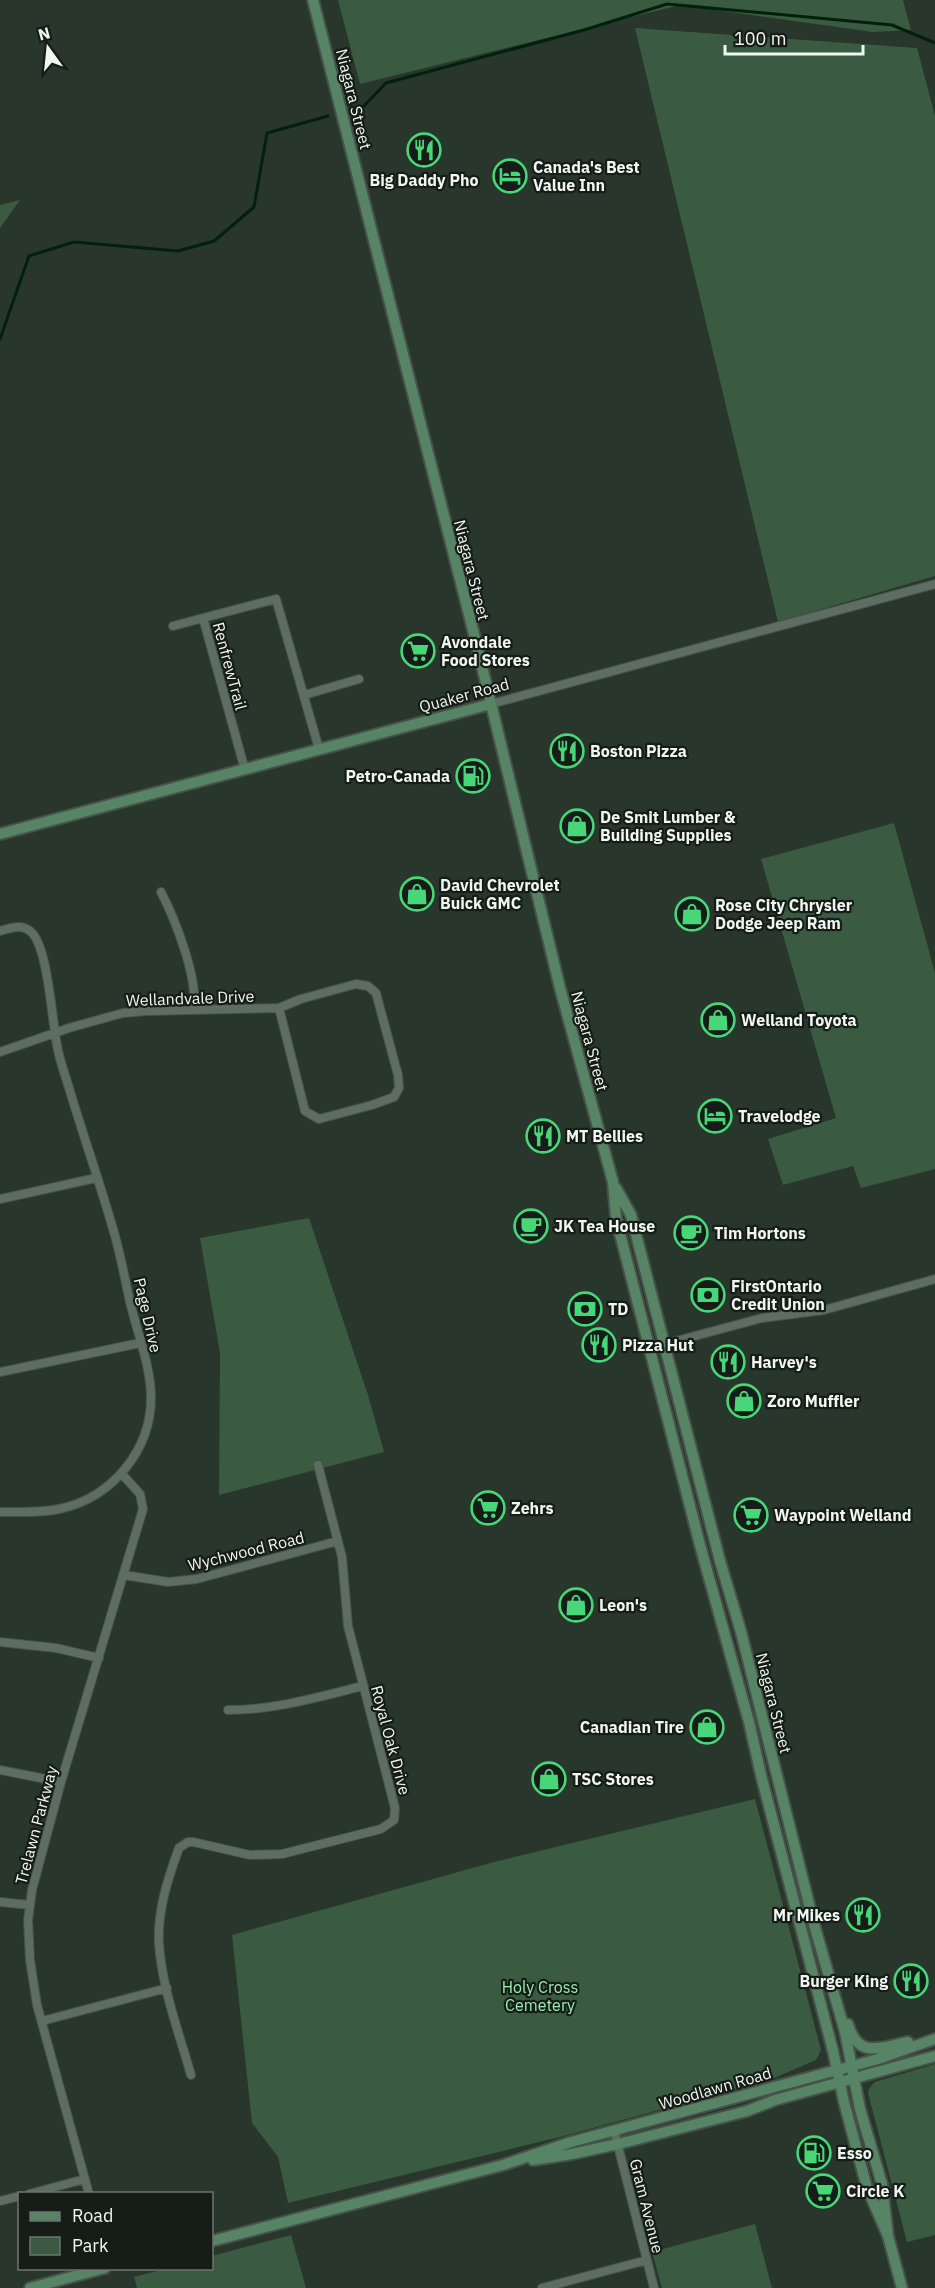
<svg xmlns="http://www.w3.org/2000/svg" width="935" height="2288" font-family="'IBM Plex Sans',sans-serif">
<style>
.green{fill:#3a5b42}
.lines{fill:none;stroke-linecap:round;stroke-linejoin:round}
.stream{stroke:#01210c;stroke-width:3}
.street-casing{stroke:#465249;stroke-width:10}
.secondary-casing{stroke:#465249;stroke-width:14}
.street{stroke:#5e6d61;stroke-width:8}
.secondary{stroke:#568464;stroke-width:10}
.labels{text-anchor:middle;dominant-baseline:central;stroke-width:4.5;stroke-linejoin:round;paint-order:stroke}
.street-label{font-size:16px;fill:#eff7f0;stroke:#161c17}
.poi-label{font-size:16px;font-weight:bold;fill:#eff7f0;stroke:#161c17;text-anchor:start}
.park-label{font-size:16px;fill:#98efae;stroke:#161c17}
</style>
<rect width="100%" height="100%" fill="#28362b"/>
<path class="green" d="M338 0H903L911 30 873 32 680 5 360 84Z
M635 28 917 48 935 116V576L778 622Z
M20 200 0 228V205Z
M894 823 935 973V1169L861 1188 853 1166 783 1185 768 1139 836 1118 761 859Z
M309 1218 368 1395 384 1452 219 1495 220 1353 200 1238Z
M755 1799 821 2050 816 2060 772 2079 560 2137 288 2203 278 2157 252 2123 232 1935 494 1862Z
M935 2064V2235L907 2242 868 2093 870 2087 875 2082Z
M755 2224 772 2288H662L652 2252Z
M291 2235 306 2288H137L134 2277 165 2269 212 2268V2256Z"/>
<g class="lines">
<path class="stream" d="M355 109 364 106 386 83 584 30 667 4 892 25 935 43
M0 339 29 256 74 242 178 251 214 241 254 207 267 133 328 116"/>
<defs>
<path id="street" d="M173 626 203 618
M304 695 359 679
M491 704 935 584
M245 770 203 618 276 599 319 749
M161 892C176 921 198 978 194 1010
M0 931C10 928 21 924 30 931 48 944 52 1022 57 1045 59 1059 65 1074 69 1088 84 1138 101 1186 115 1236 121 1257 125 1280 130 1302 137 1332 150 1364 151 1395 152 1450 112 1498 59 1509 40 1513 19 1512 0 1512
M0 1052 69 1028 123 1013 146 1011 279 1008 301 999 356 984 368 986 376 993 398 1075 399 1088 394 1097 372 1105 319 1119 305 1111 279 1008
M0 1199 96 1178
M650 1348 762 1318 824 1310 935 1279
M0 1372 140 1343
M124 1575 168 1582 197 1579 338 1541
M0 1642 56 1648 99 1658
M228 1710C275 1710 318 1697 363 1686
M0 1770 61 1782
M0 1902 30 1905
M42 2021 167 1988
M191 2075C179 2033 162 1988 159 1944 157 1912 168 1878 179 1848L188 1842H193L250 1855 282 1854 381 1829 394 1820 395 1808 348 1626 342 1557 318 1465
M614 2130 654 2288
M29 2194 85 2179
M89 2194 37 2005 30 1960 28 1920 32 1890 61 1782 143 1509 140 1494 122 1474
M0 2201 20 2196
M542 2288 647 2260"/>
<path id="secondary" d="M313 0 477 646 560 988 613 1182 616 1218 700 1545 749 1722 762 1779 833 2051 844 2102 867 2188 888 2236
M0 834 491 704
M616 1188 631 1215 720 1561 741 1632 814 1924 845 2032 860 2109 882 2184 888 2236 902 2288
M848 2024C858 2060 881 2047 908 2042
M533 2160 572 2154 618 2144 747 2111 775 2100 935 2056
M212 2241 503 2165 571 2142 878 2059 935 2039
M30 2288 105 2268"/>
</defs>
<use href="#street" class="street-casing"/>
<use href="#secondary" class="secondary-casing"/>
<use href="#street" class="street"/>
<use href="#secondary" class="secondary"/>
</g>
<defs>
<symbol id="restaurant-ring" viewBox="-11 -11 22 22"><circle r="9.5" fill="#161c17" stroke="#47d779" stroke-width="1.5"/><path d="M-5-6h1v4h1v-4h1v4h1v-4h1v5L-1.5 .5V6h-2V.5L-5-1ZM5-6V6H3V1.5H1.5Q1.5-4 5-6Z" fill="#47d779"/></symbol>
<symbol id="hotel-ring" viewBox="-11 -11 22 22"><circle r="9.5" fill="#161c17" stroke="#47d779" stroke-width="1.5"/><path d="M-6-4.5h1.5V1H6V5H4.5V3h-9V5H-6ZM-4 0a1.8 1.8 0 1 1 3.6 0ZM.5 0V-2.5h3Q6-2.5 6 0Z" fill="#47d779"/></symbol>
<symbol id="supermarket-ring" viewBox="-11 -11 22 22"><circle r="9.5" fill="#161c17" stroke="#47d779" stroke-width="1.5"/><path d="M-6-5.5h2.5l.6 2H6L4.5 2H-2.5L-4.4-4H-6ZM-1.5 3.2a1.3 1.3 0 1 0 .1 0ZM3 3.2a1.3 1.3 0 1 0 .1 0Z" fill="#47d779"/></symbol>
<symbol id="fuel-ring" viewBox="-11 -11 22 22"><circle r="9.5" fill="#161c17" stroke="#47d779" stroke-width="1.5"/><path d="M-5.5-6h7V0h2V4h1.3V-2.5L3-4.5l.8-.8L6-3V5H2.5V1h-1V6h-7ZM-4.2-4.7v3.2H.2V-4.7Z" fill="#47d779"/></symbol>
<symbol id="shop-ring" viewBox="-11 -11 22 22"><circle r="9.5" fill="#161c17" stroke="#47d779" stroke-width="1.5"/><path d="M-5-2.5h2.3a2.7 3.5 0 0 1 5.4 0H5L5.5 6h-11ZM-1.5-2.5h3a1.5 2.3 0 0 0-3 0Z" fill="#47d779"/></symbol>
<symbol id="cafe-ring" viewBox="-11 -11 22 22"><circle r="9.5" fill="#161c17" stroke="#47d779" stroke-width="1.5"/><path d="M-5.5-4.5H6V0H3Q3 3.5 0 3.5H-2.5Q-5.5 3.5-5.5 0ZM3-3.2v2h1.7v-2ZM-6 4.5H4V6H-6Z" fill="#47d779"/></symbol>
<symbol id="bank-ring" viewBox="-11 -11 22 22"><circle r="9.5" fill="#161c17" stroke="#47d779" stroke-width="1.5"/><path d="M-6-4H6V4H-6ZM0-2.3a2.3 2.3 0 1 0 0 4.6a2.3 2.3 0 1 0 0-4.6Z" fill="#47d779"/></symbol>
</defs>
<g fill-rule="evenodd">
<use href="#restaurant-ring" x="405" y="131" width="38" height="38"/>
<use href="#hotel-ring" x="491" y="157" width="38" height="38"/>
<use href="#supermarket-ring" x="399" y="632" width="38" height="38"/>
<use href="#restaurant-ring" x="548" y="732" width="38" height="38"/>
<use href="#fuel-ring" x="454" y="757" width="38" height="38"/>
<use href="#shop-ring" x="558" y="807" width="38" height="38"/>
<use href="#shop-ring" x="398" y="875" width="38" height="38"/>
<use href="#shop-ring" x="673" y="895" width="38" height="38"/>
<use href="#shop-ring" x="699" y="1001" width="38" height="38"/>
<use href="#hotel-ring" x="696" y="1097" width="38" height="38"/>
<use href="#restaurant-ring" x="524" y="1117" width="38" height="38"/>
<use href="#cafe-ring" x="512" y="1207" width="38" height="38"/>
<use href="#cafe-ring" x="672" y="1214" width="38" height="38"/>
<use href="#bank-ring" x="689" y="1276" width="38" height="38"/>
<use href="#bank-ring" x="566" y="1290" width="38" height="38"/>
<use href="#restaurant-ring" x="580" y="1326" width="38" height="38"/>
<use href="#restaurant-ring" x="709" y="1343" width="38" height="38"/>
<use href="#shop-ring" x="725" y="1382" width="38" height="38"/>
<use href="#supermarket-ring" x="469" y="1489" width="38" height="38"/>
<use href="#supermarket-ring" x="732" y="1496" width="38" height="38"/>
<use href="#shop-ring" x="557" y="1586" width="38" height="38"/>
<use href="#shop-ring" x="688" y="1708" width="38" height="38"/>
<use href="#shop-ring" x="530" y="1760" width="38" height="38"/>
<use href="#restaurant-ring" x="844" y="1896" width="38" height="38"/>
<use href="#restaurant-ring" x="892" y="1962" width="38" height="38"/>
<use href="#fuel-ring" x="795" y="2134" width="38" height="38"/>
<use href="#supermarket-ring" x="804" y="2172" width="38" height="38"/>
</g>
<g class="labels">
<g class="street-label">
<text transform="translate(354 99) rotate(76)">Niagara Street</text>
<text transform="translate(472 570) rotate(76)">Niagara Street</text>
<text transform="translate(230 666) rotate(75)">RenfrewTrail</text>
<text transform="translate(464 695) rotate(-15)">Quaker Road</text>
<text transform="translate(190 998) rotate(-2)">Wellandvale Drive</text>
<text transform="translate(590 1041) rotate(75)">Niagara Street</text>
<text transform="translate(148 1315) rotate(77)">Page Drive</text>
<text transform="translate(246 1551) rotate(-14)">Wychwood Road</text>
<text transform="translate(774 1703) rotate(76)">Niagara Street</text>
<text transform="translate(391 1740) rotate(75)">Royal Oak Drive</text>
<text transform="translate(36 1825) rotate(-75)">Trelawn Parkway</text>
<text transform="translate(715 2088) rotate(-16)">Woodlawn Road</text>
<text transform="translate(647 2206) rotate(76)">Gram Avenue</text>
</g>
<g class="poi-label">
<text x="533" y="167">Canada's Best<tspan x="533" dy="18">Value Inn</tspan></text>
<text x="424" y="180" text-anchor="middle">Big Daddy Pho</text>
<text x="441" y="642">Avondale<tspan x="441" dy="18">Food Stores</tspan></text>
<text x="590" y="751">Boston Pizza</text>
<text x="450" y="776" text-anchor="end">Petro-Canada</text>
<text x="600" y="817">De Smit Lumber &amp;<tspan x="600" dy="18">Building Supplies</tspan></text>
<text x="440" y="885">David Chevrolet<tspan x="440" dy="18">Buick GMC</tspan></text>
<text x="715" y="905">Rose City Chrysler<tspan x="715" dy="18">Dodge Jeep Ram</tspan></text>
<text x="741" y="1020">Welland Toyota</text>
<text x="738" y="1116">Travelodge</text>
<text x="566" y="1136">MT Bellies</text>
<text x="554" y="1226">JK Tea House</text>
<text x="714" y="1233">Tim Hortons</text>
<text x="731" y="1286">FirstOntario<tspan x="731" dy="18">Credit Union</tspan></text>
<text x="608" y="1309">TD</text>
<text x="622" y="1345">Pizza Hut</text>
<text x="751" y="1362">Harvey's</text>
<text x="767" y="1401">Zoro Muffler</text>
<text x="511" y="1508">Zehrs</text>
<text x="774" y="1515">Waypoint Welland</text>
<text x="599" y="1605">Leon's</text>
<text x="684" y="1727" text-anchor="end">Canadian Tire</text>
<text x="572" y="1779">TSC Stores</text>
<text x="840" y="1915" text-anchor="end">Mr Mikes</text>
<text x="888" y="1981" text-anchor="end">Burger King</text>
<text x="837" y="2153">Esso</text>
<text x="846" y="2191">Circle K</text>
</g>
<g class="park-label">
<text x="540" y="1987">Holy Cross<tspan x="540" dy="18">Cemetery</tspan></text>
</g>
</g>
<rect x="18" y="2192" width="195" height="78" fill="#161c17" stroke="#6d746e" stroke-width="1.5"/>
<rect x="30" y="2212" width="30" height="9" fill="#568464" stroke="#6d746e" stroke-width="1.5"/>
<text x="72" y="2222" font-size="18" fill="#eff7f0">Road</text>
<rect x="30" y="2237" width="30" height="18" fill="#3a5b42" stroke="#6d746e" stroke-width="1.5"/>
<text x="72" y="2252" font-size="18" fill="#eff7f0">Park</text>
<g transform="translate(48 48) rotate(345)" stroke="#161c17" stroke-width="4.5" paint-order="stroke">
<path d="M0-4.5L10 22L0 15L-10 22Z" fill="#eff7f0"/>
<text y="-9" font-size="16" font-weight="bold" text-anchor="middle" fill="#eff7f0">N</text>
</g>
<path d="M725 45v9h138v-9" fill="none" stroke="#eff7f0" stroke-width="3"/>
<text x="734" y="45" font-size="18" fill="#eff7f0" stroke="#161c17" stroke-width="4.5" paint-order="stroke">100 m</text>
</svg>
